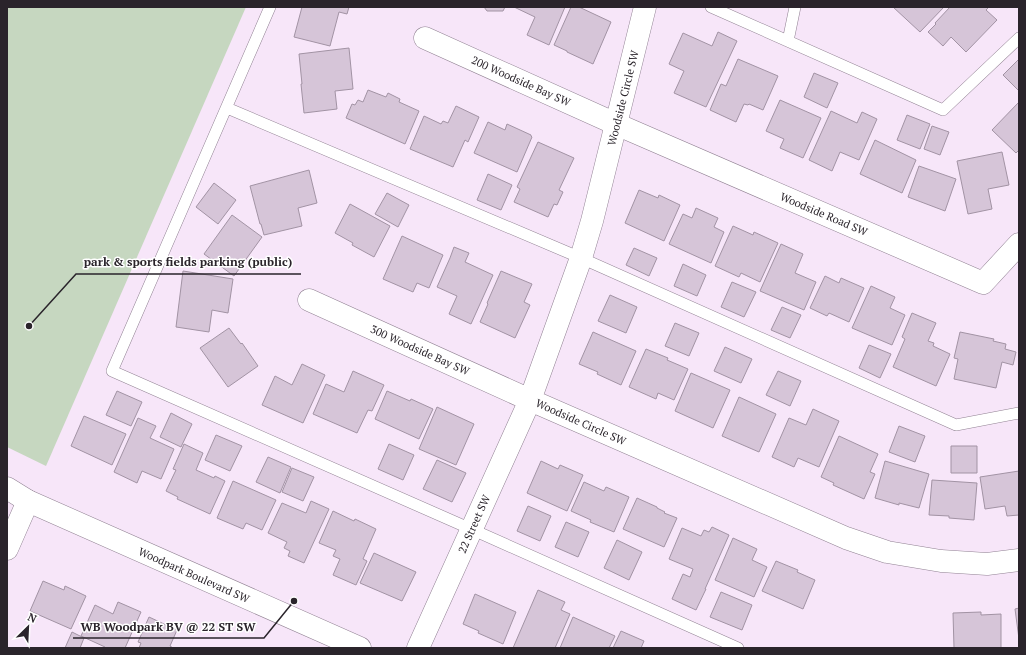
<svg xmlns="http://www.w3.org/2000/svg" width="1026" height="655" font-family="'PT Serif',serif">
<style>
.green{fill:#c6d7c0}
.building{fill:#d6c5d8;stroke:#a293a4}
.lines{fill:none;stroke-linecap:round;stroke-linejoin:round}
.service-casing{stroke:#918293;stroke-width:12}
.minor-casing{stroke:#918293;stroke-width:23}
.tertiary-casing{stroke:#918293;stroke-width:23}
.service{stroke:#fff;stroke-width:11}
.minor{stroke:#fff;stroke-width:22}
.tertiary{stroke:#fff;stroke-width:22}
.labels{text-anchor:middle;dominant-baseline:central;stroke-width:3;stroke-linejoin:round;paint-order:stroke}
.street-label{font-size:11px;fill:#2a242b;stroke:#fff}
.leader{fill:none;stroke:#2a242b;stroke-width:1.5}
.callout-dot{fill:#2a242b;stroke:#fff;stroke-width:1.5}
.callout-label{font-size:12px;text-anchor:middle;font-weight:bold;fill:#2a242b;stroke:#fff;stroke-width:3;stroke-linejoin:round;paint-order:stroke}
</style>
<rect width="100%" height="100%" fill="#f7e6f9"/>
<path class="green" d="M7 7H246L46 466 7 447Z"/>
<path class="building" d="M302 7H349L347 14 339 12 330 46 294 37Z
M484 7H505L503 11H487Z
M514 7H565L549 45 527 35 535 17Z
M571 7H579L611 22 593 64 567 52V51L554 45Z
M893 7H944L920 32Z
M950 7H986L988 8 986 10 997 20 966 52 951 37 943 46 928 32 936 24 935 23Z
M718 32 737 41 706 107 674 93 684 71 669 64 683 33 712 46Z
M349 48 353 89 335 91 337 109 304 113 301 84H302L299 54Z
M738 59 778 76 763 110 749 104 748 105 744 104 736 122 710 110 721 84 726 86Z
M1019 59V91L1003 75Z
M814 73 838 83 827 108 804 97Z
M368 90 386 97 388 93 400 99 399 102 419 111 405 144 346 118 352 104 355 105 358 100 363 102Z
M780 100 821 118 803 158 780 148 784 139 766 131Z
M1019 102V150L1016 153 992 130Z
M456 106 479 117 468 142 465 140 453 167 410 149 424 116 441 124 443 121 448 123Z
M831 111 857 123 862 112 877 119 859 160 840 152 832 171 809 160Z
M907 115 930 124 920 149 897 140Z
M488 122 505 130 507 124 531 135V136L532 137 517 172 474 153Z
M932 126 949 132 940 155 924 149Z
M875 140 916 160 902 193 860 174Z
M538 142 574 158 559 190 563 192 557 205 554 204 548 217 514 202 520 189 517 187Z
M1002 152 1009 185 988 189 992 209 968 214 957 161Z
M919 166 956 179 945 211 908 197Z
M309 170 317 203 298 208 302 226 264 235 261 224H260L250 186Z
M488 174 512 185 501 210 477 200Z
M214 183 236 200 218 224 196 207Z
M639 190 658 198 659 195 680 205 664 241 625 223Z
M387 193 409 205 398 227 375 214Z
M350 204 390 226 374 257 352 245 353 243 335 233Z
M696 208 718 218 714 227 724 232 711 263 669 244 683 214 692 218Z
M232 215 262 237 234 276 204 254Z
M733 226 753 235 754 232 778 243 760 282 741 273 739 277 715 266Z
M402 236 443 255 429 288 417 283 413 292 383 279Z
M781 244 803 254 795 273 816 282 804 310 760 291Z
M454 247 469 253 465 262 493 275 471 324 449 314 457 296 437 287 450 258Z
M634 248 657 258 649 276 626 265Z
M683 264 706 275 697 296 674 286Z
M183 271 233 279 228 313 212 310 209 332 176 327Z
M501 271 532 284 524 302 530 305 515 338 480 322 488 304 487 303Z
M825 276 839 283 841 278 864 288 849 322 829 313 827 316 810 308Z
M732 282 756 292 744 317 721 307Z
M871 286 895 297 890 308 905 315 892 345 852 328Z
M610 295 637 307 626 333 598 321Z
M782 307 801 315 790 338 771 330Z
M912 313 936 323 928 341 934 343 933 346 950 354 936 386 893 367 905 339 902 337Z
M675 323 699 333 689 356 665 346Z
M229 328 241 344 242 343 258 366 228 387 200 348Z
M593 332 636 351 621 385 597 374 598 372 579 364Z
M960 332 994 339 993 341 1006 344 1005 349 1016 352 1013 365 1002 362 996 388 954 379 958 359 954 358Z
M869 345 891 354 880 378 859 368Z
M725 347 752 359 741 383 714 371Z
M646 349 668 358 667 360 688 369 674 400 658 393 656 399 629 387Z
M302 364 325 375 303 423 262 405 275 376 292 385Z
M353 371 384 385 372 411 368 410 357 433 313 414 326 384 344 392Z
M778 371 801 381 790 406 766 395Z
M691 373 730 390 713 428 675 411Z
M117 391 142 402 131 426 106 415Z
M387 391 410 401 411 399 433 409 419 439 375 419Z
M739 397 776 414 759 452 722 436Z
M437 407 474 424 456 465 419 449Z
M813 409 839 421 819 467 798 458 794 467 772 457 789 418 806 425Z
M171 413 192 424 181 447 160 437Z
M84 416 126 434 112 465 71 446Z
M138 418 156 426 150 438 174 449 161 479 142 471 137 483 114 472Z
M899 426 925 436 915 462 889 452Z
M216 435 242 446 230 471 205 460Z
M839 436 878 454 870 472 875 474 864 499 833 485 834 483 821 477Z
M184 444 203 453 196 470 214 478 215 476 225 481 210 514 177 499 178 497 166 491 176 470 173 469Z
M389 444 414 455 403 480 378 469Z
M951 446H977V473H951Z
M268 457 291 467 280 493 256 482Z
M437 460 466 473 452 502 423 489Z
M541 461 558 469 560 465 583 475 567 511 527 493Z
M885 461 929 474 919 508 899 503V505L875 498Z
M292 468 314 477 303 501 282 492Z
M1019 471V515L1007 516 1005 506 985 509 980 477Z
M932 480 977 483 974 520 949 518V516L929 515Z
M233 481 276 500 262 530 246 523 243 529 217 518Z
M584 482 604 491 606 487 629 497 614 532 590 522 591 520 571 511Z
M637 498 657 507V508L665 512 664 513 677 518 664 547 623 529Z
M311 501 329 509 304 563 288 556 290 551 284 548 287 542 268 533 282 503 306 513Z
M528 506 551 516 540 541 517 531Z
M333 511 354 521 355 519 376 529 363 559 367 561 356 585 333 575 340 559 333 556 336 550 319 543Z
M566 522 589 532 578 557 555 547Z
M712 527 729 535 705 589H706L696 610 672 599 683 574 690 577 693 569 669 559 682 528 701 536 704 530 709 532Z
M733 538 757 549 752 560 767 567 754 597 715 580Z
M617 540 642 552 629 580 604 568Z
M374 553 416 572 402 601 360 583Z
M776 561 798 570 797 572 815 580 803 609 762 591Z
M43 581 64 590 65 586 86 596 71 629 30 611Z
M538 590 565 602 561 610 570 614 555 648H513Z
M721 592 752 605 742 630 710 617Z
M475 594 516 612 503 644 478 633 479 631 463 624Z
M118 602 141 612 125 648H105V647L81 636 95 605 113 614Z
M1019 608V639L1015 609Z
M981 612V615L1001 614V648H954L953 613Z
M149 617 177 630 170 646 173 648H139L141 643 138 642Z
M573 617 615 636 609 648H560Z
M621 631 644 641 641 648H613Z
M72 632 84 638 80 648H65Z"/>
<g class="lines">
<defs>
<path id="service" d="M270 7 112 371 471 529 738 648
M711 7 943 110 1019 38
M788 41 795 7
M227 108 581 258 956 425 1019 413"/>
<path id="minor" d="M645 7 592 221 581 258 530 400 846 538 887 552 941 561 987 564 1019 560
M425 38 616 124 983 283 1019 244
M309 300 530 400 418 648
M7 549 28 501"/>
<path id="tertiary" d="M7 488 28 501 360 648"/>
</defs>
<use href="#service" class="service-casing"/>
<use href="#minor" class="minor-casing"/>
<use href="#tertiary" class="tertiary-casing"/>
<use href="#service" class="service"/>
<use href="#minor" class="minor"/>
<use href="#tertiary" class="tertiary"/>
</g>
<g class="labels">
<g class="street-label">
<text transform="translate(521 81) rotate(24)">200 Woodside Bay SW</text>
<text transform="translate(623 98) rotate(-76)">Woodside Circle SW</text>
<text transform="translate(824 214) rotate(23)">Woodside Road SW</text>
<text transform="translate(420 350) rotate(24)">300 Woodside Bay SW</text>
<text transform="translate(581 422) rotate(24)">Woodside Circle SW</text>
<text transform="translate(474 524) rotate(-66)">22 Street SW</text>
<text transform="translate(194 575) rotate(24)">Woodpark Boulevard SW</text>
</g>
</g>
<path class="leader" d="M29 326L76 274H301M294 601L264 638H73"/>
<g class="callout-dot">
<circle cx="29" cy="326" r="4"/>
<circle cx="294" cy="601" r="4"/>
</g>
<g class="callout-label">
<text x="188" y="266">park &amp; sports fields parking (public)</text>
<text x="168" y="631">WB Woodpark BV @ 22 ST SW</text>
</g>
<rect width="1026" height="655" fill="none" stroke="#2a242b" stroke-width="16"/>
<g transform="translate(28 627) rotate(24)" stroke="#ffffff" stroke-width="3" paint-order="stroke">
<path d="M0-3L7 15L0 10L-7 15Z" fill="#2a242b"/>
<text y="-6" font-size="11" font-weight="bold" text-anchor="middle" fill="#2a242b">N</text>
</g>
</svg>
